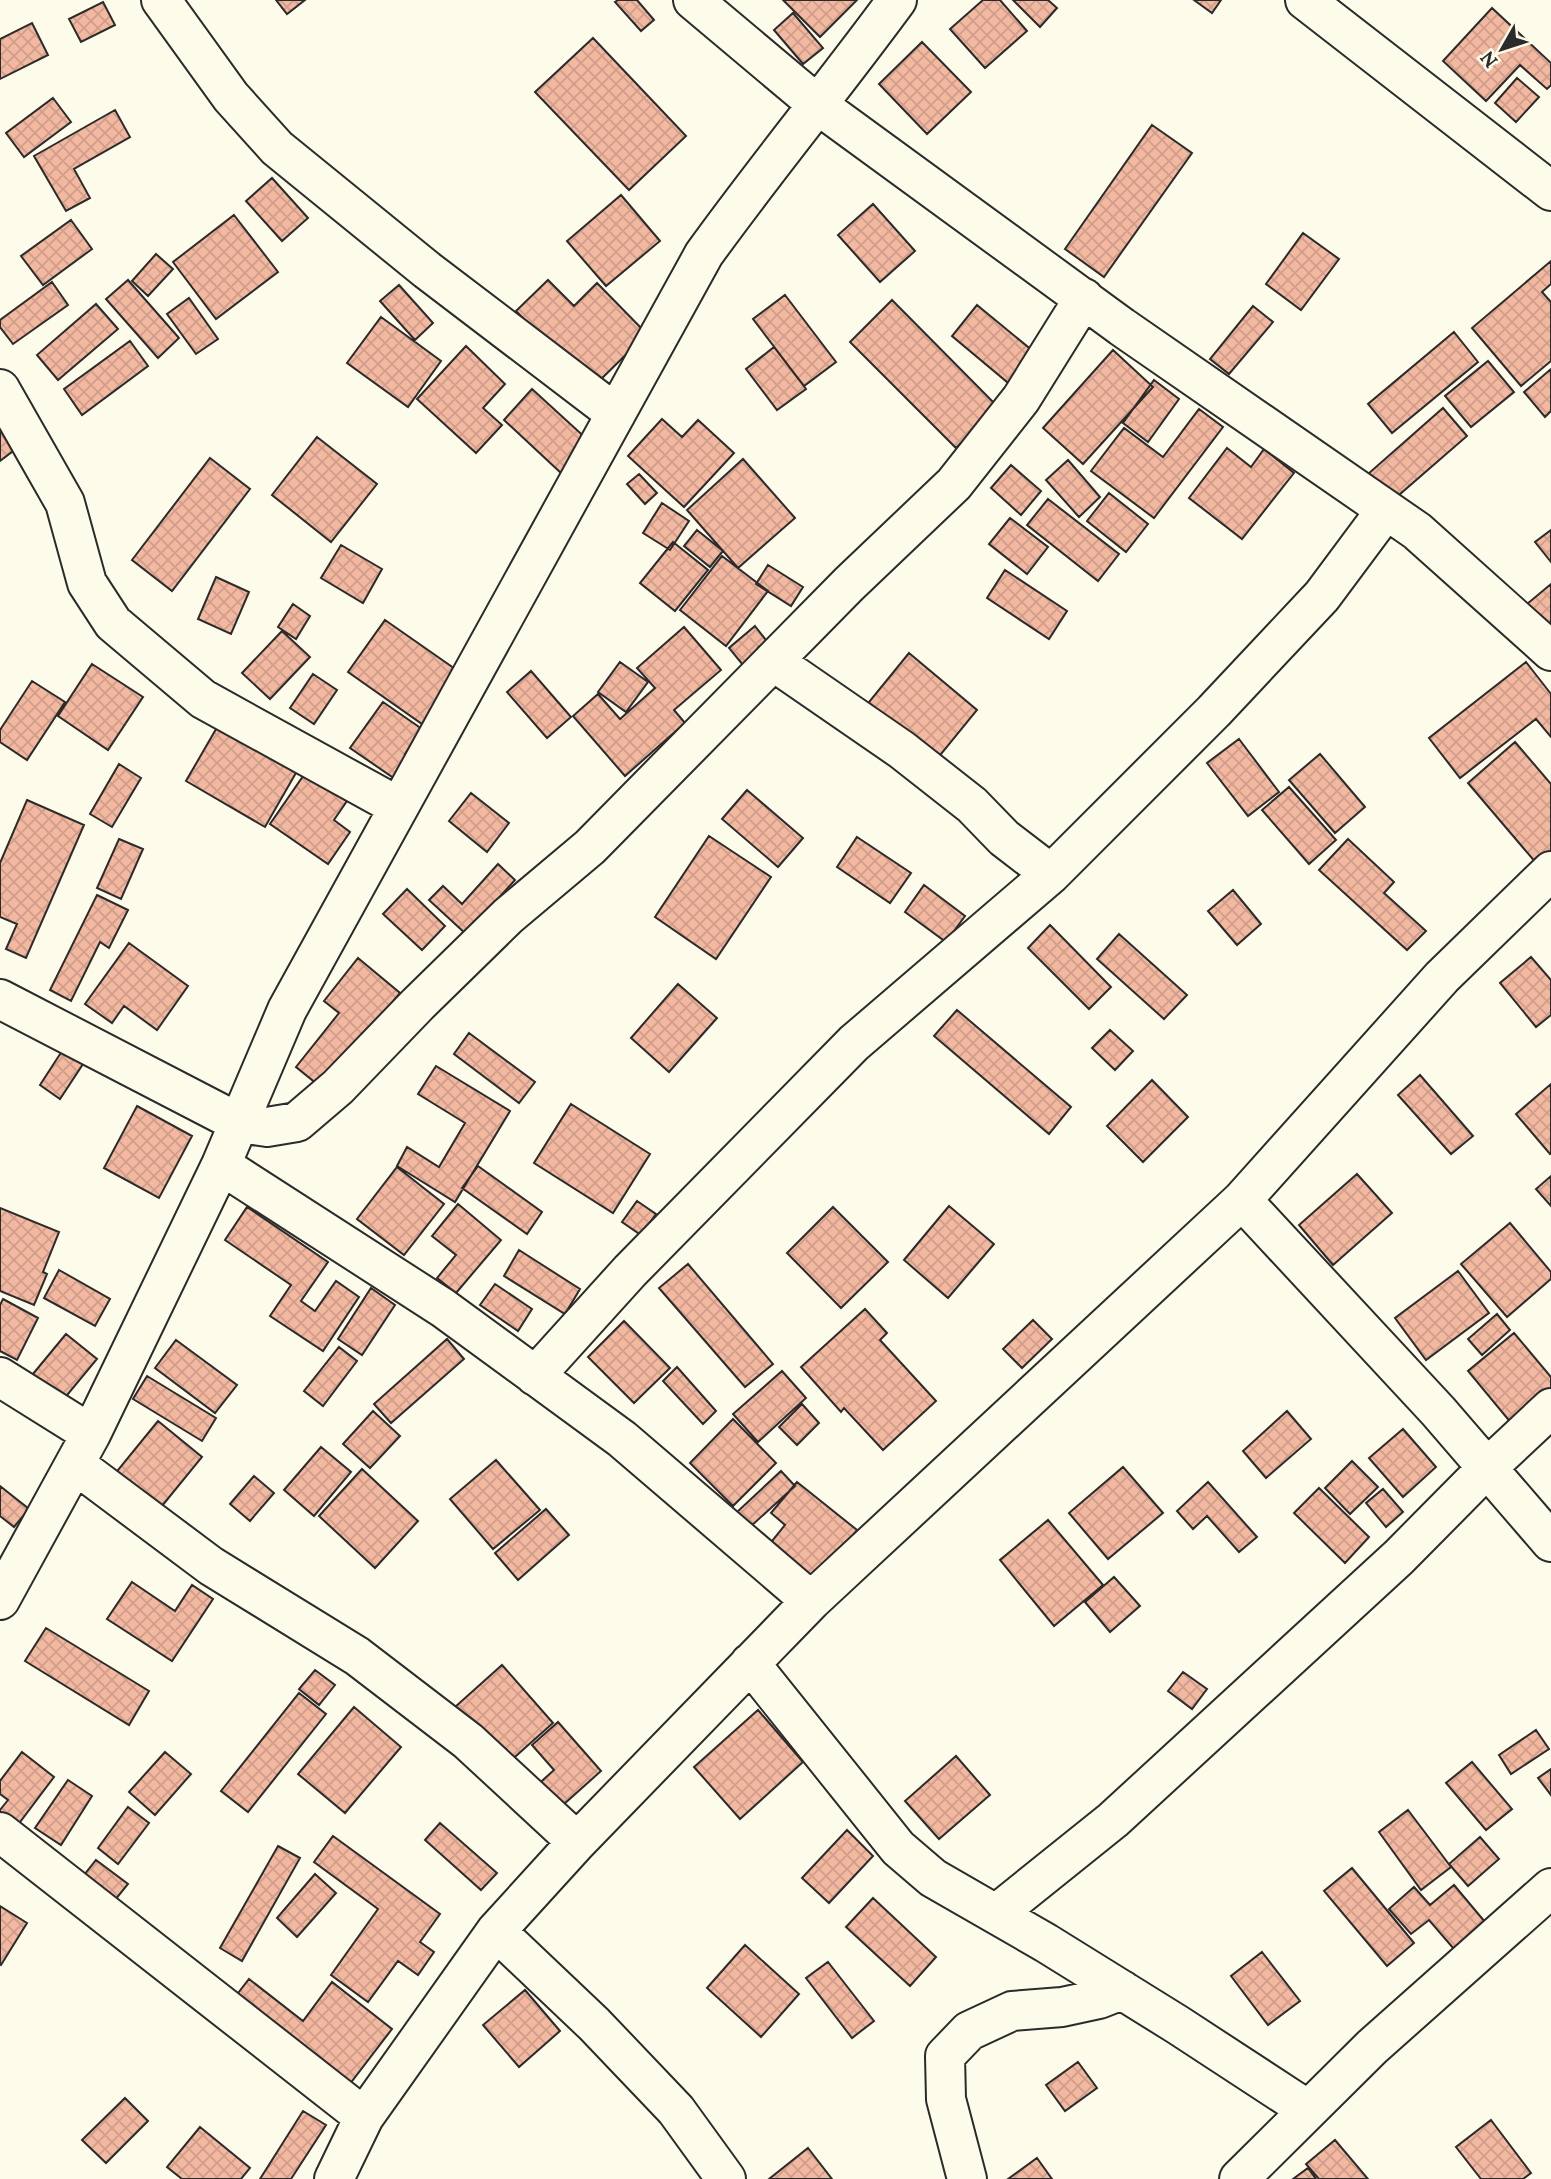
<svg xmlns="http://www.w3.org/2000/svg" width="1551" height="2179" font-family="Lora,serif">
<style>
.building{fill:url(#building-cross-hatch);stroke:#2b2b2b;stroke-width:2}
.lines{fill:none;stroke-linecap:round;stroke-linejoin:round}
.minor-casing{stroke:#2b2b2b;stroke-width:42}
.minor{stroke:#fdfbea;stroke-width:38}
</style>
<defs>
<pattern id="building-cross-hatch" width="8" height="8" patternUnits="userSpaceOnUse" patternTransform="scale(1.75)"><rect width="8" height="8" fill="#f2b8a0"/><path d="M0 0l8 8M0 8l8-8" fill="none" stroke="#d09e8a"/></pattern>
</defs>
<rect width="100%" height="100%" fill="#fdfbea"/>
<path class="building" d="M276 0H305L287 14Z
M276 0H305L287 14Z
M618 0H637L654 20 641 31 615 2Z
M618 0H637L654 20 641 31 615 2Z
M783 0H857L820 37Z
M983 0H1000L1027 31 985 68 950 29Z
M983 0H1000L1027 31 985 68 950 29Z
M1013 0H1048L1057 8 1040 27Z
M1194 0H1221L1212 13Z
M1194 0H1221L1212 13Z
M103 2 115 25 81 42 69 19Z
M103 2 115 25 81 42 69 19Z
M1492 8 1551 63V85L1547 89 1520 65 1486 101 1443 61Z
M793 13 823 48 803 64 774 30Z
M32 23 48 55 0 79V39Z
M32 23 48 55 0 79V39Z
M593 38 686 136 629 190 535 92Z
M922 42 971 92 927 134 879 84Z
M1517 78 1539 97 1516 122 1495 103Z
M53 98 71 122 24 157 6 133Z
M115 110 130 137 74 169 90 198 66 211 34 156Z
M1152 125 1192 153 1104 277 1065 249Z
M1152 125 1192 153 1104 277 1065 249Z
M272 178 308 218 282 241 246 201Z
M272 178 308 218 282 241 246 201Z
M621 195 660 241 606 286 567 241Z
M621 195 660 241 606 286 567 241Z
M873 204 915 251 880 282 838 235Z
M873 204 915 251 880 282 838 235Z
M234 215 278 272 216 319 173 262Z
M234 215 278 272 216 319 173 262Z
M71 220 92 249 43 285 21 256Z
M71 220 92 249 43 285 21 256Z
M1303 233 1339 259 1301 310 1266 284Z
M156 254 173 269 148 296 132 281Z
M1551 261V284L1542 292 1551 302V361L1521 386 1472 328Z
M128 280 179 338 158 358 106 299Z
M548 280 574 306 597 283 647 334 590 390 516 311Z
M548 280 574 306 597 283 647 334 590 390 516 311Z
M52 282 68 305 13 344 0 327V320Z
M399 285 433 323 415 340 380 301Z
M399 285 433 323 415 340 380 301Z
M785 295 836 362 804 386 753 319Z
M785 295 836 362 804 386 753 319Z
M189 298 218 339 196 354 167 314Z
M189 298 218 339 196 354 167 314Z
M892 300 998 407 956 448 850 342Z
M96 304 118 329 58 380 37 355Z
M977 305 1039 356 1013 387 952 336Z
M977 305 1039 356 1013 387 952 336Z
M1253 306 1273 322 1229 374 1210 359Z
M1253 306 1273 322 1229 374 1210 359Z
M381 317 441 361 408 407 347 363Z
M1454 332 1478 362 1392 433 1368 404Z
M1454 332 1478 362 1392 433 1368 404Z
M130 341 148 366 82 415 64 389Z
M466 346 505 384 483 408 502 425 476 453 417 399Z
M466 346 505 384 483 408 502 425 476 453 417 399Z
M774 347 806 389 777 410 746 369Z
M774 347 806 389 777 410 746 369Z
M1113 350 1153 387 1083 464 1043 428Z
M1113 350 1153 387 1083 464 1043 428Z
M1488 361 1514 392 1471 427 1445 396Z
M1488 361 1514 392 1471 427 1445 396Z
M1551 369V411L1545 417 1524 392Z
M1154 380 1179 399 1148 442 1123 423Z
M1154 380 1179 399 1148 442 1123 423Z
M532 389 589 441 561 473 504 420Z
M532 389 589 441 561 473 504 420Z
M1443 408 1467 436 1392 501 1368 474Z
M1443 408 1467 436 1392 501 1368 474Z
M1199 409 1223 427 1154 518 1091 471 1124 428 1163 457Z
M0 418 21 445 0 461Z
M0 418 21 445 0 461Z
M662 419 682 437 698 420 734 453 684 507 628 456Z
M662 419 682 437 698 420 734 453 684 507 628 456Z
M317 437 377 484 331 542 272 495Z
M317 437 377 484 331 542 272 495Z
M1227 448 1251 467 1264 449 1294 473 1242 539 1189 498Z
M210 458 250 489 172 591 132 560Z
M743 459 795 518 738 568 687 510Z
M1068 460 1100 497 1079 517 1046 480Z
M1068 460 1100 497 1079 517 1046 480Z
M1011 465 1041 491 1021 515 991 488Z
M639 474 657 493 645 504 627 484Z
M639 474 657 493 645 504 627 484Z
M1109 493 1148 524 1126 552 1087 521Z
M1048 499 1119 554 1098 581 1027 525Z
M662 503 689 521 670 550 643 533Z
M662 503 689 521 670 550 643 533Z
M1010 518 1048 547 1027 574 989 544Z
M1010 518 1048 547 1027 574 989 544Z
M697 530 723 551 710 567 684 546Z
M1551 530V562L1535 542Z
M673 542 708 570 675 611 640 583Z
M673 542 708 570 675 611 640 583Z
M341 545 382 569 363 603 321 578Z
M341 545 382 569 363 603 321 578Z
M722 556 768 591 726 646 680 610Z
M722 556 768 591 726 646 680 610Z
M768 565 803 587 791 606 756 584Z
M1005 570 1067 611 1049 639 987 598Z
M1005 570 1067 611 1049 639 987 598Z
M216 577 249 592 231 634 198 619Z
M1551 584V630L1527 604Z
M293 604 310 616 296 639 278 627Z
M385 620 458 671 422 724 348 672Z
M755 626 769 644 743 665 729 648Z
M684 627 721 670 674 710 685 723 625 776 573 716 598 694 620 719 655 688 637 668Z
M684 627 721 670 674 710 685 723 625 776 573 716 598 694 620 719 655 688 637 668Z
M282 631 310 657 270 699 242 673Z
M909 653 977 710 928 770 860 713Z
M620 662 648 682 626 712 598 692Z
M1526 662 1551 694V737L1536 719 1460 778 1429 738Z
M92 664 143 697 108 750 58 716Z
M531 671 571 717 547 738 507 692Z
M313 674 337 690 314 724 290 708Z
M32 681 65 702 27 760 0 742V730Z
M32 681 65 702 27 760 0 742V730Z
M383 702 422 729 405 754 412 760 398 781 350 748Z
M219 724 297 771 265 827 186 781Z
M1239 739 1279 792 1248 816 1207 763Z
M1239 739 1279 792 1248 816 1207 763Z
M1515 742 1551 784V852L1537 864 1468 783Z
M1320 754 1365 807 1335 833 1289 780Z
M119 764 141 778 112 827 90 814Z
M119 764 141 778 112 827 90 814Z
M308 769 349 798 334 820 350 832 328 864 270 824Z
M1289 787 1336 840 1309 864 1262 810Z
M747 790 803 838 778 867 722 819Z
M747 790 803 838 778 867 722 819Z
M471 793 509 823 487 852 449 821Z
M471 793 509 823 487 852 449 821Z
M27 800 84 825 26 958 6 949 17 924 0 917V863Z
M709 836 771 877 716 959 655 917Z
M857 837 911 873 890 903 837 867Z
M119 839 143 849 121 899 97 888Z
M1348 839 1394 882 1384 893 1426 931 1407 950 1319 870Z
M1348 839 1394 882 1384 893 1426 931 1407 950 1319 870Z
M498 864 515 880 466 934 429 900 443 886 462 904Z
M924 885 965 916 946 942 905 912Z
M407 889 445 926 422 950 383 914Z
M407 889 445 926 422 950 383 914Z
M1233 890 1261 924 1237 945 1208 911Z
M97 895 128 910 109 948 100 942 71 1001 50 990Z
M1050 925 1111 987 1089 1009 1028 948Z
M1050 925 1111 987 1089 1009 1028 948Z
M1119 934 1187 995 1164 1019 1097 959Z
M129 943 188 986 157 1030 124 1006 112 1023 85 1004Z
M1531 957 1551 980V1015L1536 1027 1500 983Z
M358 958 400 993 322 1088 296 1067 339 1013 324 1001Z
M358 958 400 993 322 1088 296 1067 339 1013 324 1001Z
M678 984 717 1018 669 1072 631 1038Z
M957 1010 1071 1107 1049 1134 934 1036Z
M957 1010 1071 1107 1049 1134 934 1036Z
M1110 1030 1133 1051 1115 1070 1092 1048Z
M1110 1030 1133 1051 1115 1070 1092 1048Z
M469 1033 535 1082 519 1103 454 1054Z
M469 1033 535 1082 519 1103 454 1054Z
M62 1051 83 1064 60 1099 40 1085Z
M436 1066 510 1111 455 1202 397 1166 407 1147 439 1167 465 1123 418 1094Z
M436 1066 510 1111 455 1202 397 1166 407 1147 439 1167 465 1123 418 1094Z
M1420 1075 1473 1136 1451 1154 1398 1095Z
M1152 1080 1188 1117 1143 1162 1107 1126Z
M1152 1080 1188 1117 1143 1162 1107 1126Z
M1551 1084V1153L1550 1154 1516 1114Z
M1551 1084V1153L1550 1154 1516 1114Z
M571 1104 650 1154 613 1213 534 1163Z
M571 1104 650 1154 613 1213 534 1163Z
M137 1106 192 1136 159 1198 104 1168Z
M137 1106 192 1136 159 1198 104 1168Z
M478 1166 542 1212 527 1234 462 1188Z
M397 1167 444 1204 404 1255 357 1219Z
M397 1167 444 1204 404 1255 357 1219Z
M1357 1174 1392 1213 1333 1265 1299 1225Z
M1551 1176V1206L1536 1189Z
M637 1201 656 1214 641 1235 622 1222Z
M458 1204 501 1240 456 1293 437 1278 456 1255 432 1236Z
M458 1204 501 1240 456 1293 437 1278 456 1255 432 1236Z
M949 1206 994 1244 948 1298 904 1260Z
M949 1206 994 1244 948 1298 904 1260Z
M247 1207 328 1262 301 1301 315 1311 336 1281 359 1297 323 1351 270 1316 291 1285 225 1240Z
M247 1207 328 1262 301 1301 315 1311 336 1281 359 1297 323 1351 270 1316 291 1285 225 1240Z
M833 1207 888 1262 841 1308 787 1253Z
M0 1208 59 1232 43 1272 47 1274 34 1305 0 1291Z
M1510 1223 1551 1272V1279L1507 1317 1461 1264Z
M1510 1223 1551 1272V1279L1507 1317 1461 1264Z
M519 1250 580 1289 565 1314 504 1276Z
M688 1264 773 1364 745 1387 659 1288Z
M688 1264 773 1364 745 1387 659 1288Z
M59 1270 110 1299 95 1326 44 1298Z
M1458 1271 1489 1313 1426 1360 1395 1318Z
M495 1284 532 1309 518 1331 480 1305Z
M495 1284 532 1309 518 1331 480 1305Z
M371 1288 395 1305 362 1355 338 1339Z
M3 1299 38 1318 17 1360 0 1351V1305Z
M865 1309 887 1333 880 1340 936 1401 883 1450 844 1408 841 1412 801 1367Z
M1497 1314 1510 1330 1482 1355 1468 1339Z
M1497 1314 1510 1330 1482 1355 1468 1339Z
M1033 1320 1052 1339 1022 1368 1003 1349Z
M1033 1320 1052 1339 1022 1368 1003 1349Z
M624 1321 670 1368 634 1403 588 1357Z
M1514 1333 1551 1377V1391L1512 1424 1468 1371Z
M66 1334 97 1359 58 1406 28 1380Z
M447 1339 464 1359 391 1423 374 1404Z
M447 1339 464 1359 391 1423 374 1404Z
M176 1340 237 1385 215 1413 155 1368Z
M339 1347 357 1361 323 1406 304 1391Z
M677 1367 716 1411 703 1424 663 1381Z
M782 1371 806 1398 758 1442 733 1414Z
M147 1376 216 1418 202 1441 133 1399Z
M802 1404 819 1423 797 1445 779 1427Z
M373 1411 400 1436 370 1468 343 1444Z
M1287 1411 1311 1439 1266 1478 1243 1451Z
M1287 1411 1311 1439 1266 1478 1243 1451Z
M733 1419 776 1463 733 1506 690 1463Z
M158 1421 202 1457 153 1517 109 1481Z
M1403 1429 1436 1467 1403 1497 1369 1458Z
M321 1447 351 1472 314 1516 284 1490Z
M321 1447 351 1472 314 1516 284 1490Z
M496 1460 540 1510 493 1549 450 1499Z
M1352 1461 1378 1487 1350 1514 1325 1488Z
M1123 1467 1163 1513 1108 1559 1069 1513Z
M1123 1467 1163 1513 1108 1559 1069 1513Z
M362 1469 418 1521 375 1568 319 1516Z
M362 1469 418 1521 375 1568 319 1516Z
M781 1471 795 1486 750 1527 737 1512Z
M254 1476 274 1493 250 1521 230 1504Z
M254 1476 274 1493 250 1521 230 1504Z
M797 1482 857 1530 811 1588 764 1551 785 1525 771 1513Z
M797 1482 857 1530 811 1588 764 1551 785 1525 771 1513Z
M1208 1482 1257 1537 1239 1552 1207 1516 1193 1529 1177 1511Z
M1208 1482 1257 1537 1239 1552 1207 1516 1193 1529 1177 1511Z
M0 1486 29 1509 14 1527 0 1516Z
M1319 1488 1369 1537 1345 1563 1294 1513Z
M1383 1489 1403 1512 1386 1527 1366 1503Z
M546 1509 569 1535 518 1580 495 1553Z
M546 1509 569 1535 518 1580 495 1553Z
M1048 1520 1103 1585 1054 1626 1000 1560Z
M1114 1577 1140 1606 1110 1632 1085 1602Z
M1114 1577 1140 1606 1110 1632 1085 1602Z
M132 1582 175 1611 192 1585 213 1599 172 1661 107 1619Z
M132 1582 175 1611 192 1585 213 1599 172 1661 107 1619Z
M46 1628 149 1691 129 1725 25 1661Z
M46 1628 149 1691 129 1725 25 1661Z
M502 1665 553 1723 506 1765 455 1707Z
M315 1670 335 1685 319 1705 299 1689Z
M1183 1672 1207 1689 1192 1709 1168 1691Z
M1183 1672 1207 1689 1192 1709 1168 1691Z
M299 1693 326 1714 248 1812 221 1791Z
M354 1707 401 1747 345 1813 298 1774Z
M354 1707 401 1747 345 1813 298 1774Z
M758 1710 803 1762 740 1819 694 1767Z
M758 1710 803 1762 740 1819 694 1767Z
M558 1722 601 1771 554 1813 533 1789 554 1770 532 1745Z
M1536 1730 1549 1749 1511 1774 1499 1755Z
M22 1752 54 1777 11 1834 0 1825V1810L8 1800 0 1794V1781Z
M165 1752 191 1774 155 1815 129 1792Z
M956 1756 990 1795 939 1839 905 1801Z
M1472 1762 1512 1809 1486 1830 1446 1783Z
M1551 1769V1795L1538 1778Z
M1551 1769V1795L1538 1778Z
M68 1780 92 1796 61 1845 35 1828Z
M128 1807 149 1823 118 1864 98 1848Z
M1408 1810 1451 1867 1421 1890 1379 1832Z
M440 1823 497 1873 481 1890 425 1840Z
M440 1823 497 1873 481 1890 425 1840Z
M847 1830 873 1856 829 1903 802 1878Z
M847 1830 873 1856 829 1903 802 1878Z
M333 1836 440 1914 420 1942 434 1952 418 1975 398 1961 368 2002 331 1975 378 1909 314 1862Z
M333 1836 440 1914 420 1942 434 1952 418 1975 398 1961 368 2002 331 1975 378 1909 314 1862Z
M1480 1837 1499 1859 1468 1886 1449 1864Z
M278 1846 300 1858 242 1961 220 1948Z
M278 1846 300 1858 242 1961 220 1948Z
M96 1860 128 1884 115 1900 84 1875Z
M1352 1868 1414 1943 1387 1966 1324 1891Z
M1352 1868 1414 1943 1387 1966 1324 1891Z
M315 1874 336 1893 297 1937 277 1918Z
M315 1874 336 1893 297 1937 277 1918Z
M1454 1885 1485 1922 1454 1949 1429 1920 1411 1934 1389 1909 1414 1887 1430 1905Z
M1454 1885 1485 1922 1454 1949 1429 1920 1411 1934 1389 1909 1414 1887 1430 1905Z
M873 1898 936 1957 910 1986 846 1927Z
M0 1906 27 1923 1 1965 0 1964Z
M745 1945 799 1994 761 2037 707 1988Z
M745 1945 799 1994 761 2037 707 1988Z
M1262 1952 1300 2001 1268 2025 1231 1976Z
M828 1962 874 2021 852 2038 806 1978Z
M249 1979 303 2021 332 1982 392 2029 349 2085 235 1997Z
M249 1979 303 2021 332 1982 392 2029 349 2085 235 1997Z
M525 1990 560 2031 519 2067 483 2025Z
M525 1990 560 2031 519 2067 483 2025Z
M1078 2062 1097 2088 1065 2111 1046 2085Z
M1078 2062 1097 2088 1065 2111 1046 2085Z
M125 2098 148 2121 106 2163 82 2140Z
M125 2098 148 2121 106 2163 82 2140Z
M303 2111 326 2125 291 2179H260Z
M1491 2120 1531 2173 1523 2179H1481L1456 2147Z
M1491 2120 1531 2173 1523 2179H1481L1456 2147Z
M200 2127 250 2168 241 2179H182L167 2167Z
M1335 2140 1368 2179H1319L1306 2164Z
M1335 2140 1368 2179H1319L1306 2164Z
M808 2148 832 2179H769Z
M1037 2158 1052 2179H1008Z
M1037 2158 1052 2179H1008Z
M1308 2168 1316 2179H1293Z
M1308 2168 1316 2179H1293Z"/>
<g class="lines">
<defs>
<path id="minor" d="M161 0 231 97 277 148 427 270 616 414
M693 0 818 105 1122 327 1417 531 1551 651
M1305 0 1551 191
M0 389 65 503 87 583 113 623 203 699 399 807
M773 661 902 750 972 805 1004 838 1051 874
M0 999 239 1123 267 1127 297 1122 338 1087 418 1004 508 916 590 847 849 584 954 484 1021 399 1084 298
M221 1165 443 1308 622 1439 811 1601
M1242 1200 1438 1411 1551 1542
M535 1376 630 1271 854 1043 1051 874 1214 711 1322 596 1386 510
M0 1377 91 1434
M76 1465 211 1566 357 1656 468 1741 577 1842
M0 1600 91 1434 221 1165 287 1010 704 254C766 168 834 86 897 0
M750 1663 898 1848 933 1878 1046 1943 1178 2025 1308 2110
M0 1832 364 2117
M996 1914 1113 1820 1399 1557 1487 1468 1551 1408
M496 1931 594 2024 676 2110 726 2179
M334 2179 364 2117 496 1931 577 1842 811 1601 1242 1200 1442 977 1551 871
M967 2179 946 2099 945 2056 969 2031 1012 2011 1062 2007 1099 1999 1122 1990
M1239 2179 1372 2047 1551 1888"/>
</defs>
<use href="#minor" class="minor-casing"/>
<use href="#minor" class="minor"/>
</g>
<g transform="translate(1502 49) rotate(231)" stroke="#fdfbea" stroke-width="5" paint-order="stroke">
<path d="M0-5L12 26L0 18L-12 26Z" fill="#2b2b2b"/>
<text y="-10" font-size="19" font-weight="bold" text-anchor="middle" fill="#2b2b2b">N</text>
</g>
</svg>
